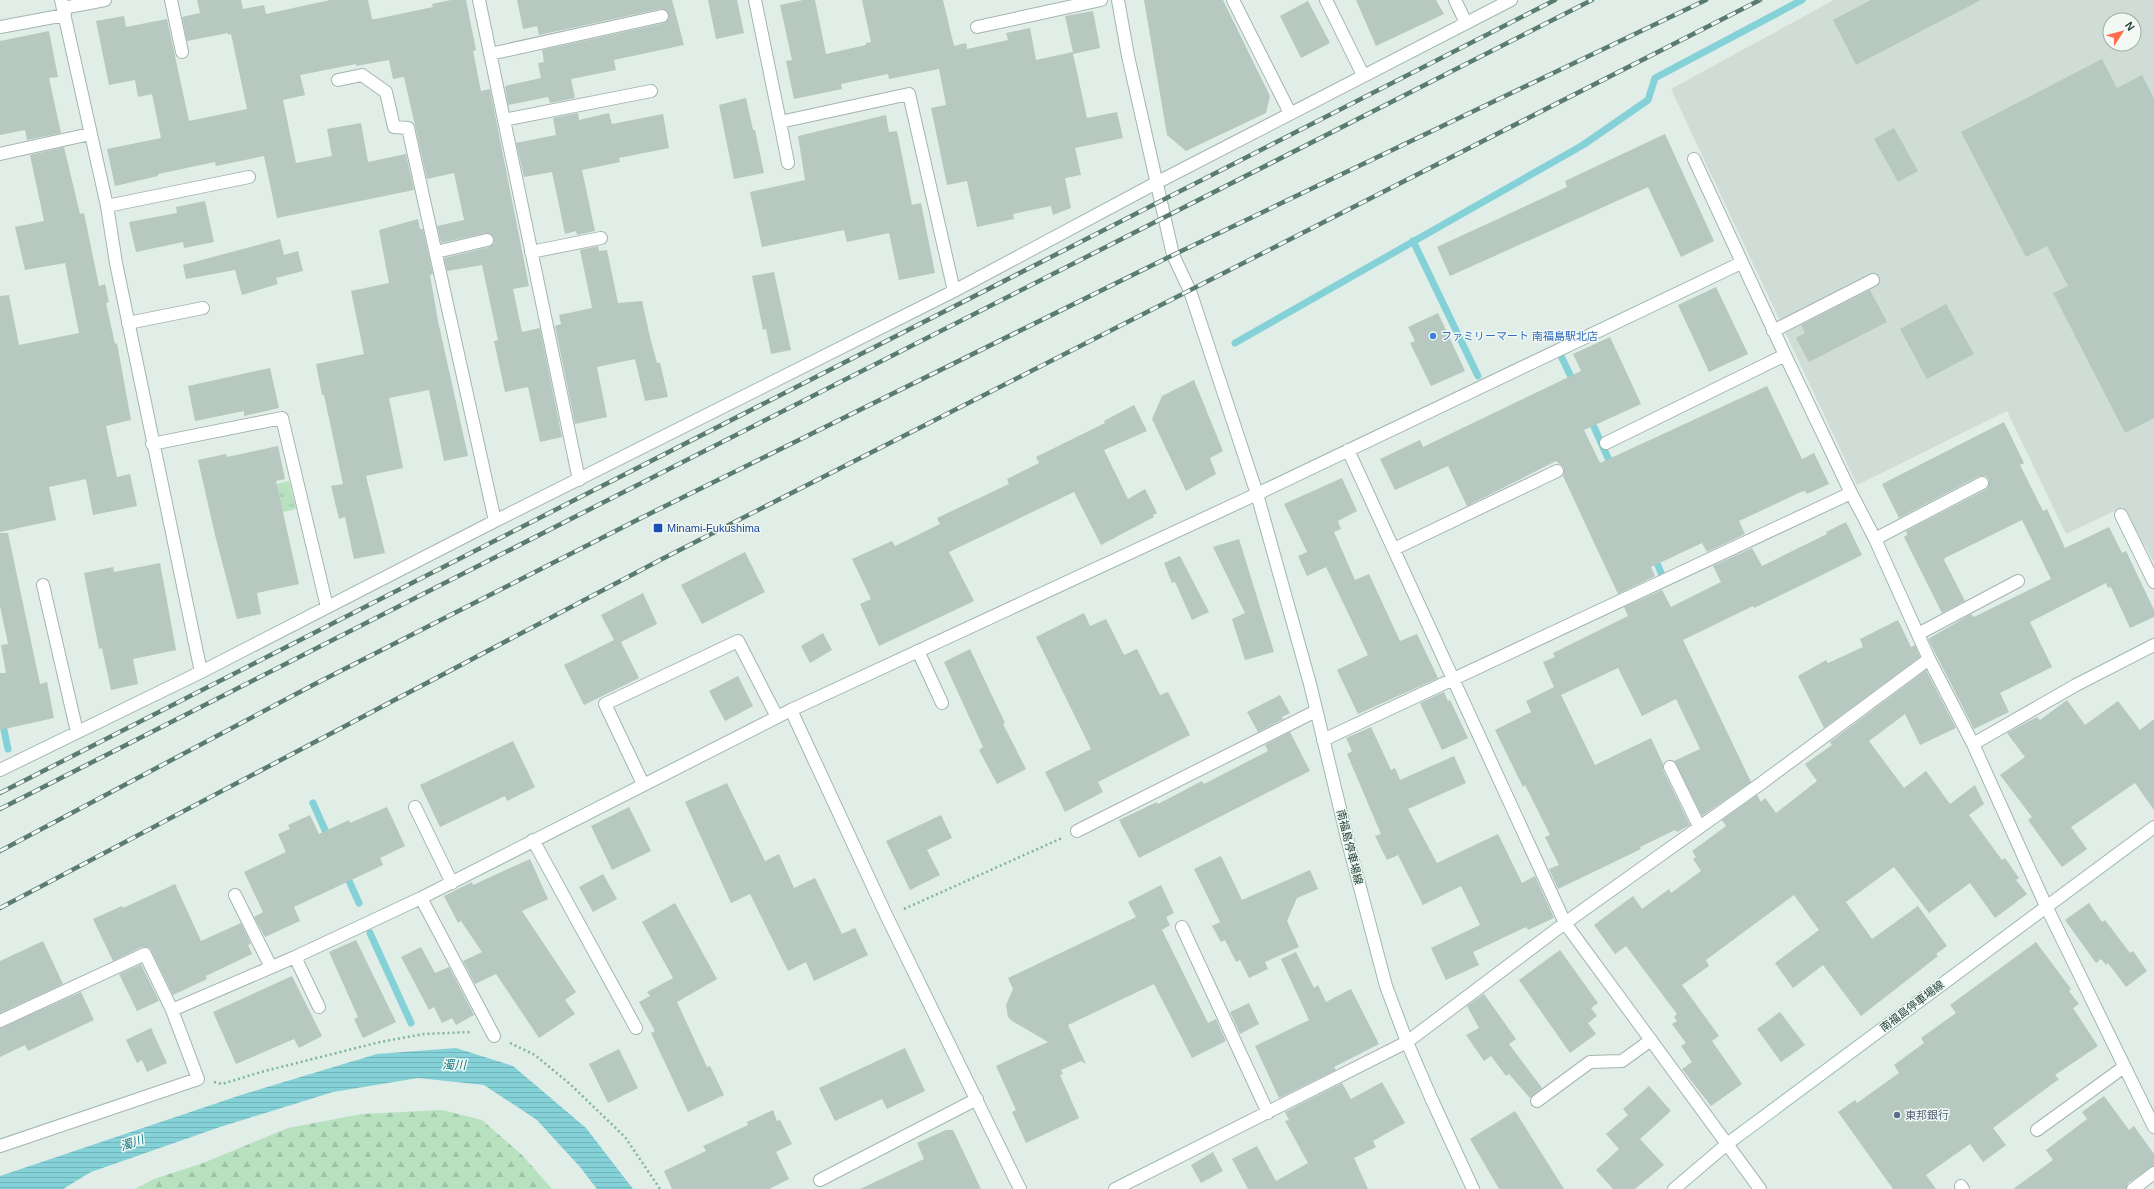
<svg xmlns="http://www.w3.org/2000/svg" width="2154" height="1189" font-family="Helvetica,'Noto Sans JP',sans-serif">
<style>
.built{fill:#cfddd6;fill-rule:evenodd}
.forest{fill:url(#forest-firs)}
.park{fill:url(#park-tufts)}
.water{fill:url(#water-rules)}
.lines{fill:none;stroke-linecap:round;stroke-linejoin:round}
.stream{stroke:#84d1d8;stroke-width:7}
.building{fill:#b6c8c0}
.service-casing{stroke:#a3b6ae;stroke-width:14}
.minor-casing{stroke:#a3b6ae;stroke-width:14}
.tertiary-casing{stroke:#a3b6ae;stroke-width:14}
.secondary-casing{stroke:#9ebaae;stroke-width:14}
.path{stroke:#7fb49f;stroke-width:2.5;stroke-dasharray:2 3;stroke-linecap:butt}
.service{stroke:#fff;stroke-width:12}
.minor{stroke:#fff;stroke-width:12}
.tertiary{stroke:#fff;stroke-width:12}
.secondary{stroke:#fff;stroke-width:12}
.rail-casing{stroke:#5a7c70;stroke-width:4.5}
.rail{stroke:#f2f9f5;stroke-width:3;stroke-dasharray:9;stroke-linecap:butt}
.shop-dot{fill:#3f7fe0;stroke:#f2f9f5;stroke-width:1.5}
.transit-dot{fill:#1a4fb4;stroke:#f2f9f5;stroke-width:1.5}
.service-dot{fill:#5c6f8a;stroke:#f2f9f5;stroke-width:1.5}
.labels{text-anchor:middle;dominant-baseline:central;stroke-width:3;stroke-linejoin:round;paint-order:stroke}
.shop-label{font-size:11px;fill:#366cbe;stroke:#f2f9f5;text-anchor:start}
.transit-label{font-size:11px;fill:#164399;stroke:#f2f9f5;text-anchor:start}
.street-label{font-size:11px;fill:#204035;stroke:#f2f9f5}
.service-label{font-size:11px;fill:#4e5e75;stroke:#f2f9f5;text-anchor:start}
.water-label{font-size:12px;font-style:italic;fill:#147782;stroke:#f2f9f5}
</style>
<defs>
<pattern id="forest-firs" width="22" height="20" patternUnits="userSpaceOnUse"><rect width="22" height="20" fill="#b8e1c0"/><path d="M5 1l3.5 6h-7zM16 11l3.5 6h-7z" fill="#9ec2a6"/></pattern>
<pattern id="park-tufts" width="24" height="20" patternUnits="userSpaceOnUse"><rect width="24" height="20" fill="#b8e1c0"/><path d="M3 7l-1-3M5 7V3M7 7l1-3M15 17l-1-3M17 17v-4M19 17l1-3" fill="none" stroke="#9ec2a6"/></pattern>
<pattern id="water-rules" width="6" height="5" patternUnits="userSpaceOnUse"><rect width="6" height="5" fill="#84d1d8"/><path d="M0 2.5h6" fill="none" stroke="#72b4ba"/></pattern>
</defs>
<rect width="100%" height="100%" fill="#e1ede7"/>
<path class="built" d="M1834 0H2154V562L2123 507 2066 534 2007 411 1857 485 1671 89ZM2110 20H2134V44H2110Z"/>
<path class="forest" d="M442 1110 482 1120 523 1156 552 1189H135L154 1179 203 1163 288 1128 362 1114Z"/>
<path class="park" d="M289 481 296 509 249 520 242 492Z"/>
<path class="water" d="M456 1048 513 1066 586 1128 633 1189H597L580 1167 537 1120 484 1085 418 1078 333 1092 220 1127 91 1172 63 1189H0V1176L241 1095 377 1054Z"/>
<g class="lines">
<path class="stream" d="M1413 241 1478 376
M1235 343 1583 145 1648 100 1655 78 1802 0
M1561 356 1574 383
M1590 418 1612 467
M1654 556 1662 575
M0 711 8 749
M313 803 329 839
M346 874 359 903
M370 933 411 1023"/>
</g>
<path class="building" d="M197 0H241L243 9 264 5 266 14 330 0H368L372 19H376L433 7 432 4 451 0H466L476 50 473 51 481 91 490 89 529 286 513 289 522 332 540 328 562 437 540 442 528 387 505 392 494 341 498 340 482 265 447 271 444 258 489 247 494 243V238L492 235 486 233 441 243 437 226 464 220 454 173 427 179 404 77 393 79 389 60 356 66V64L300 75 305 95 283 100 296 163 332 156 327 129 361 123 368 162 406 154 414 190 277 218 264 156 216 166 215 162 158 174V176L115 186 107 149 161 138 152 94 138 97 135 80 109 85 96 21 124 16 126 27 167 19 189 121 247 109 231 34 228 35V33L187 41 182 17 200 13Z
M517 0H672L684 45 614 60 616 70 571 79 575 98 550 103 548 97 508 105 505 86 541 78 538 63 544 62 542 50 664 23 669 18 667 11 660 9 539 35 537 26 523 29Z
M708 0H737L744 33 716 39Z
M803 0H815L826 54 866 45V43L871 42 862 0H943L954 46 966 43 967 49 1008 40 1006 33 1030 28 1036 60 1073 52 1065 16 1093 11 1100 48 1073 54 1087 118 1117 112 1123 138 1075 148 1081 175 1065 178 1071 208 1053 215 1051 206 1013 214 1014 219 977 227 967 181 947 185 931 108 946 105 939 69 889 79 888 74 841 84 842 89 794 99 786 61 792 60 780 5Z
M1144 0H1223L1270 96 1266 113 1186 151 1167 135Z
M1356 0H1436L1444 14 1376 46Z
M1871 0H1981L1856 65 1833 20Z
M1308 1 1330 43 1301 58 1280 16Z
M49 31 58 77 49 78 61 133 27 140 25 130 0 135V41Z
M2102 59 2117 88 2142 75 2154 99V418L2125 433 2053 293 2068 286 2047 246 2026 257 1961 132Z
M746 98 753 130H755L764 173 734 179 719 105Z
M578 113 579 120 609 113 612 124 663 114 669 148 619 158 620 162 582 170 595 231 577 235 576 231 565 234 552 172 524 177 516 143 556 135 553 118Z
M886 115 889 132 897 131 912 205 921 203 935 273 899 280 889 233 847 242 844 230 762 247 750 192 805 180 798 136Z
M1894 128 1918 171 1898 182 1874 139Z
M1665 134 1714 241 1681 257 1648 187 1450 276 1437 247 1567 187 1565 181Z
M64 147 80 214 84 213 99 286 105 284 109 302 106 303 115 344 117 343 131 420 106 426 117 477 130 474 137 506 93 515 86 479 49 487 56 520 0 532V296L9 295 19 345 79 333 65 263 25 270 15 227 44 221 30 155Z
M205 201 214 242 184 248 183 242 136 252 129 222 177 213 176 207Z
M418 219 420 229H423L433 274 430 275 438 321 468 456 444 461 429 390 389 398 403 468 366 476 385 553 354 559 345 517 339 519 331 486 343 484 324 395H322L316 364 364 354 351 291 389 283 379 230Z
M280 239 284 255 298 251 303 271 276 278 278 284 242 295 235 270 186 279 183 265Z
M598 246 599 251 607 250 618 303 642 301 650 337 657 363H660L668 397 645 401 635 359 597 367 607 417 575 424 555 326 561 324 559 315 592 308 580 250Z
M774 272 791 350 771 354 766 329 763 330 752 276Z
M1716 287 1748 354 1709 372 1678 305Z
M1870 290 1887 322 1809 362 1796 338 1805 333 1801 325Z
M1946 304 1974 354 1927 379 1900 329Z
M1438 313 1465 371 1431 386 1410 343 1415 341 1408 327Z
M1610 337 1641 404 1584 430 1600 463 1767 386 1802 459 1814 453 1829 484 1807 494 1805 491 1801 492 1739 521 1745 534 1707 552 1702 543 1651 567 1655 576 1618 594 1563 476 1564 468 1556 461 1467 506 1448 466 1395 490 1380 459 1420 440 1423 447 1581 371 1573 354Z
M270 368 279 408 244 416V411L195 421 188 386Z
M1194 380 1223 451 1210 458 1216 474 1186 491 1152 419 1162 396Z
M1134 405 1147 431 1104 450 1128 499 1145 489 1157 513 1153 515 1154 517 1101 545 1074 492 949 552 974 601 879 646 860 604 871 599 852 559 892 541 895 546 940 524 937 518 1009 484 1007 479 1039 463 1036 457 1105 423 1104 421Z
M2004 422 2024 463 2020 465 2043 511 2047 509 2065 548 2109 527 2122 553 2126 551 2154 610V617L2130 628 2111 587 2108 588 2106 583 2030 622 2052 667 2000 693 2009 712 1974 729 1928 639 1971 614 1974 617 2051 579 2022 520 1945 558 1944 560 1965 601 1942 613 1904 537 1907 535 1906 531 1985 490 1988 487 1989 480 1986 476H1979L1899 518 1882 484Z
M278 446 285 479 276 481 299 584 257 593 261 614 237 619 215 535 198 460 226 454 227 457Z
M1342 478 1357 511 1338 521 1341 529 1334 532 1355 580 1369 574 1400 641 1417 634 1438 678 1358 714 1337 670 1368 655 1326 567 1307 576 1298 556 1307 552 1284 504Z
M1846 522 1862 555 1816 578 1754 608 1753 606 1683 640 1751 782 1702 816 1674 761 1700 749 1676 699 1642 716 1618 668 1561 695 1595 765 1651 738 1663 764V770L1690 825 1677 832 1675 830 1640 847 1641 849 1558 889 1549 869 1559 865 1545 837 1550 835 1525 785 1523 787 1495 730 1531 712 1526 701 1554 687 1543 662 1555 657 1553 653 1628 616 1624 607 1662 590 1671 607 1721 582 1713 566 1752 548 1762 566 1827 534 1826 532Z
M0 533H8L40 684 47 682 54 718 0 730V673H6L1 645 8 644 0 606Z
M1239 539 1274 652 1245 660 1232 619 1245 613 1213 547Z
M745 552 765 592 702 624 681 585Z
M1180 556 1209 612 1192 620 1175 582 1172 583 1164 563Z
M160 563 176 650 133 659 138 684 111 690 102 648 99 649 84 573 113 567 114 572Z
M643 593 657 624 621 642 639 678 584 705 564 665 614 640 601 615Z
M1084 613 1090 626 1106 619 1124 655 1137 649 1160 695 1168 692 1190 735 1098 782 1103 792 1065 812 1045 772 1091 749 1036 637Z
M1898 620 1911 647 1915 645 1920 657 1824 728 1798 676 1826 660 1828 663 1863 647 1860 639Z
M823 633 832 650 810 663 801 646Z
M970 649 1005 723 1003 724 1026 769 997 784 979 750 983 747 944 662Z
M1926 670 1956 728 1920 745 1905 714 1869 741 1904 788 1926 771 1950 804 1975 785 1984 804 1969 815 2002 860 2005 858 2019 878 2016 880 2027 894 1995 918 1970 883 1929 913 1894 867 1846 902 1872 939 1918 906 1947 946 1936 954 1938 956 1861 1016 1823 965 1793 988 1775 963 1819 930 1794 895 1706 960 1709 966 1682 985 1719 1036 1712 1041 1742 1084 1711 1106 1682 1069 1692 1062 1681 1046 1686 1043 1672 1024 1677 1021 1674 1017 1677 1014 1626 946 1615 954 1594 925 1633 896 1642 909 1669 889 1671 893 1701 871 1693 859 1696 857 1692 851 1726 826 1722 820 1757 795 1761 802 1765 798 1776 813 1817 781 1805 764 1832 745 1830 742Z
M738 676 753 706 725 721 709 691Z
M1444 692 1448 701 1450 700 1468 738 1442 750 1420 703Z
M1280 695 1290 713 1282 717 1283 719 1258 732 1247 712Z
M2067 700 2085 725 2118 701 2140 730 2154 719V810L2135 783 2071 827 2087 849 2062 867 2028 820 2032 817 2000 775 2025 757 2007 733 2037 717 2040 720Z
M1371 727 1391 770 1395 768 1400 780 1454 756 1466 783 1408 809 1437 863 1498 834 1522 883 1535 876 1554 918 1528 930 1526 927 1473 952 1479 965 1446 980 1431 948 1480 925 1461 886 1423 905 1398 855 1387 860 1375 836 1381 834 1347 754 1352 751 1346 738Z
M1290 732 1310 771 1139 858 1119 820 1157 802 1158 804 1202 781 1204 784 1268 751 1265 745Z
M513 741 535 787 507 801 505 796 440 827 420 785Z
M727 783 765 861 779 854 794 888 815 878 842 934 855 928 868 955 814 981 806 962 788 971 750 894 731 903 685 802Z
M387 807 405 846 380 858 383 865 294 907 300 921 265 937 254 917 263 912 244 872 286 852 278 834 290 829 288 825 310 815 319 834 349 820 350 823Z
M629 807 651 851 612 870 591 826Z
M941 815 952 838 927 850 940 875 910 890 886 841Z
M1221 856 1242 900 1310 870 1318 889 1297 898 1287 921 1299 947 1265 962 1268 969 1249 978 1240 960 1236 962 1225 940 1221 942 1212 926 1220 922 1194 869Z
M530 859 548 899 522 911 576 992 565 1000 575 1014 539 1038 496 974 475 984 463 961 482 952 461 921 458 923 444 896 472 882 473 885Z
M603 874 617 899 593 912 579 887Z
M175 884 201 941 241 923 251 944 248 945 252 954 206 976 207 979 173 995 150 948 142 947 113 961 93 919 122 906 123 908Z
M1161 885 1174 913 1166 917 1170 925 1162 930 1208 1023 1216 1019 1226 1041 1192 1058 1154 984 1068 1025 1086 1064 1081 1061 1061 1070 1063 1074 1060 1075 1079 1118 1026 1143 1012 1112 1016 1110 996 1066 1048 1042 1012 1021 1008 1017 1006 1005 1013 989 1008 978 1136 917 1128 902Z
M675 903 717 979 677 1002 707 1067 710 1066 724 1095 688 1112 651 1033 655 1031 639 1002 650 996 647 992 673 978 642 922Z
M2089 903 2102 922 2105 920 2130 953 2133 951 2147 971 2126 987 2108 963 2106 965 2101 959 2096 963 2065 920Z
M356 940 396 1022 363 1038 354 1019 358 1017 329 952Z
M43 941 63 984 0 1013V961Z
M2036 942 2071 989 2069 991 2079 1004 2073 1008 2098 1046 2055 1075 2059 1079 1993 1128 2006 1145 1983 1162 1970 1144 1926 1175 1936 1189H1893L1838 1112 1855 1100 1857 1103 1899 1073 1894 1065 1924 1043 1921 1038 1956 1013 1950 1005Z
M421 947 435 973 449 967 474 1015 456 1025 452 1018 442 1023 434 1007 429 1010 401 957Z
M1560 950 1598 1003 1591 1008 1597 1016 1588 1023 1596 1034 1570 1053 1519 980Z
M1296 952 1314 988 1318 985 1326 1002 1351 989 1379 1044 1334 1067 1336 1070 1279 1098 1255 1046 1309 1020 1281 959Z
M141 964 159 1001 137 1011 119 974Z
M292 976 322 1036 299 1048 294 1039 236 1064 213 1012Z
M81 992 94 1020 28 1051 25 1045 0 1057V1028Z
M1484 994 1516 1039 1509 1044 1542 1088 1530 1098 1509 1074 1506 1076 1491 1056 1484 1061 1466 1035 1479 1028 1467 1006Z
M1249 1003 1259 1024 1240 1034 1230 1012Z
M1780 1012 1805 1045 1781 1062 1757 1029Z
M151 1028 167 1063 147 1072 142 1060 137 1063 126 1040Z
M905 1048 925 1091 887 1109 882 1099 835 1121 819 1088Z
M619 1049 638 1088 608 1103 589 1064Z
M1382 1082 1405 1123 1373 1141 1376 1147 1354 1158 1368 1189H1248L1232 1159 1257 1146 1276 1181 1308 1163 1285 1121 1289 1120 1285 1112 1342 1083 1351 1099Z
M1649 1086 1671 1111 1640 1139 1664 1165 1635 1189H1613L1596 1170 1619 1149 1606 1134 1628 1115 1623 1109Z
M2104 1096 2129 1130 2134 1126 2154 1154V1166L2128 1183 2126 1189H2013L2053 1160 2046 1150 2087 1119 2082 1112Z
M773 1110 777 1121 780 1120 792 1144 776 1152 789 1179 769 1189H672L664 1171 706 1151 703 1146 748 1125 747 1122Z
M1515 1111 1564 1189H1499L1470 1139Z
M946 1130H953L981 1189H860L924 1159 917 1143Z
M1213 1152 1223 1171 1201 1183 1191 1165Z"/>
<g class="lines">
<defs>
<path id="service" d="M128 323 203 308
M643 784 605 704 738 641 777 717
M1537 1101 1590 1062 1622 1061 1651 1040"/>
<path id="minor" d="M61 0 107 206 116 263 201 672
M171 0 182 52
M479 0 579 480
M755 0 780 122 909 94 954 291
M1233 0 1290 113
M1326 0 1363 75
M1455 0 1466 23
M63 8 105 0
M0 27 65 15
M977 27 1101 0
M490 54 662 16
M338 80 362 75 386 92 394 127 408 128 495 521
M504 120 651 91
M780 122 788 163
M0 154 90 134
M1694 159 1785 355 1851 493 1875 539 1929 659 1973 744 2046 906 2154 1127
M107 206 249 177
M436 252 487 240
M531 252 601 238
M1773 331 1873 280
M1606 443 1785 355
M152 444 282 418 327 607
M1348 450 1565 923 1760 1189
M1257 494 1741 263
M2121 515 2154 582
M1875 539 1982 483
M1394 549 1557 471
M43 585 77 732
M1918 634 2018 581
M918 651 942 703
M1323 740 1851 493
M1973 744 2076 685 2154 645
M1670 767 1699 826
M0 770 201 672 495 521 954 291 1156 183 1511 0
M415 807 452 883
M1077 831 1316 711
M533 840 636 1028
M235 895 271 967
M421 898 494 1036
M1182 927 1268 1113
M295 957 319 1007
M0 1021 145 954 172 1010
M2037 1130 2124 1067
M0 1146 198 1079 172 1010 295 957 421 898 791 710
M820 1180 977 1099
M1961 1186 1963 1189
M1115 1189 1407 1042 1565 923 1763 782 1929 659
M2133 1189 2154 1173"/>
<path id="tertiary" d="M1020 1189 887 917 791 710 1257 494 1190 291 1173 255 1128 56 1118 0"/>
<path id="secondary" d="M1257 494 1310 684 1348 842 1386 986 1407 1042 1432 1100 1473 1189
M1674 1189 1727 1144 2154 827"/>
</defs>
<use href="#service" class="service-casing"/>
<use href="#minor" class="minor-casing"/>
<use href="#tertiary" class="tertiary-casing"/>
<use href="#secondary" class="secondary-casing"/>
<path class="path" d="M904 909 1062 838
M510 1043 535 1055 571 1085 625 1137 660 1189
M214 1082 222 1084 261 1072 380 1042 424 1034 471 1032"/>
<use href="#service" class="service"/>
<use href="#minor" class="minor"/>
<use href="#tertiary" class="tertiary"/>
<use href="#secondary" class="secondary"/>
<defs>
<path id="rail" d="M0 793 1555 0
M0 809 1592 0
M0 851 313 685 639 519 1173 255 1706 0
M0 908 662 559 1760 0"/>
</defs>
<use href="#rail" class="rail-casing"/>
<use href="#rail" class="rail"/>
</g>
<circle class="shop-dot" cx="1433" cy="336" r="4"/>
<rect class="transit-dot" x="653" y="523" width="10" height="10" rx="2"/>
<circle class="service-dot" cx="1897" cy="1115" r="4"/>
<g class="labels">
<g class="shop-label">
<text x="1441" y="336">ファミリーマート 南福島駅北店</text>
</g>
<g class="transit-label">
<text x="667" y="528">Minami-Fukushima</text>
</g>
<g class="street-label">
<text transform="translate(1350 847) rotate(76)">南福島停車場線</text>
<text transform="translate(1912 1006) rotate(-37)">南福島停車場線</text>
</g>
<g class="service-label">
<text x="1905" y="1115">東邦銀行</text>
</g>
<g class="water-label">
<text x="454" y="1065">濁川</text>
<text transform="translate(132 1143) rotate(-19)">濁川</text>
</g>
</g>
<g transform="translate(2122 32) rotate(54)"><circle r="19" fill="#f2f9f5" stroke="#9eafa8"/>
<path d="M0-3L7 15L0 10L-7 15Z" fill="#ff6d4e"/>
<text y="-6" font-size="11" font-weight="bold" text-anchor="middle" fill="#204035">N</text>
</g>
</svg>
